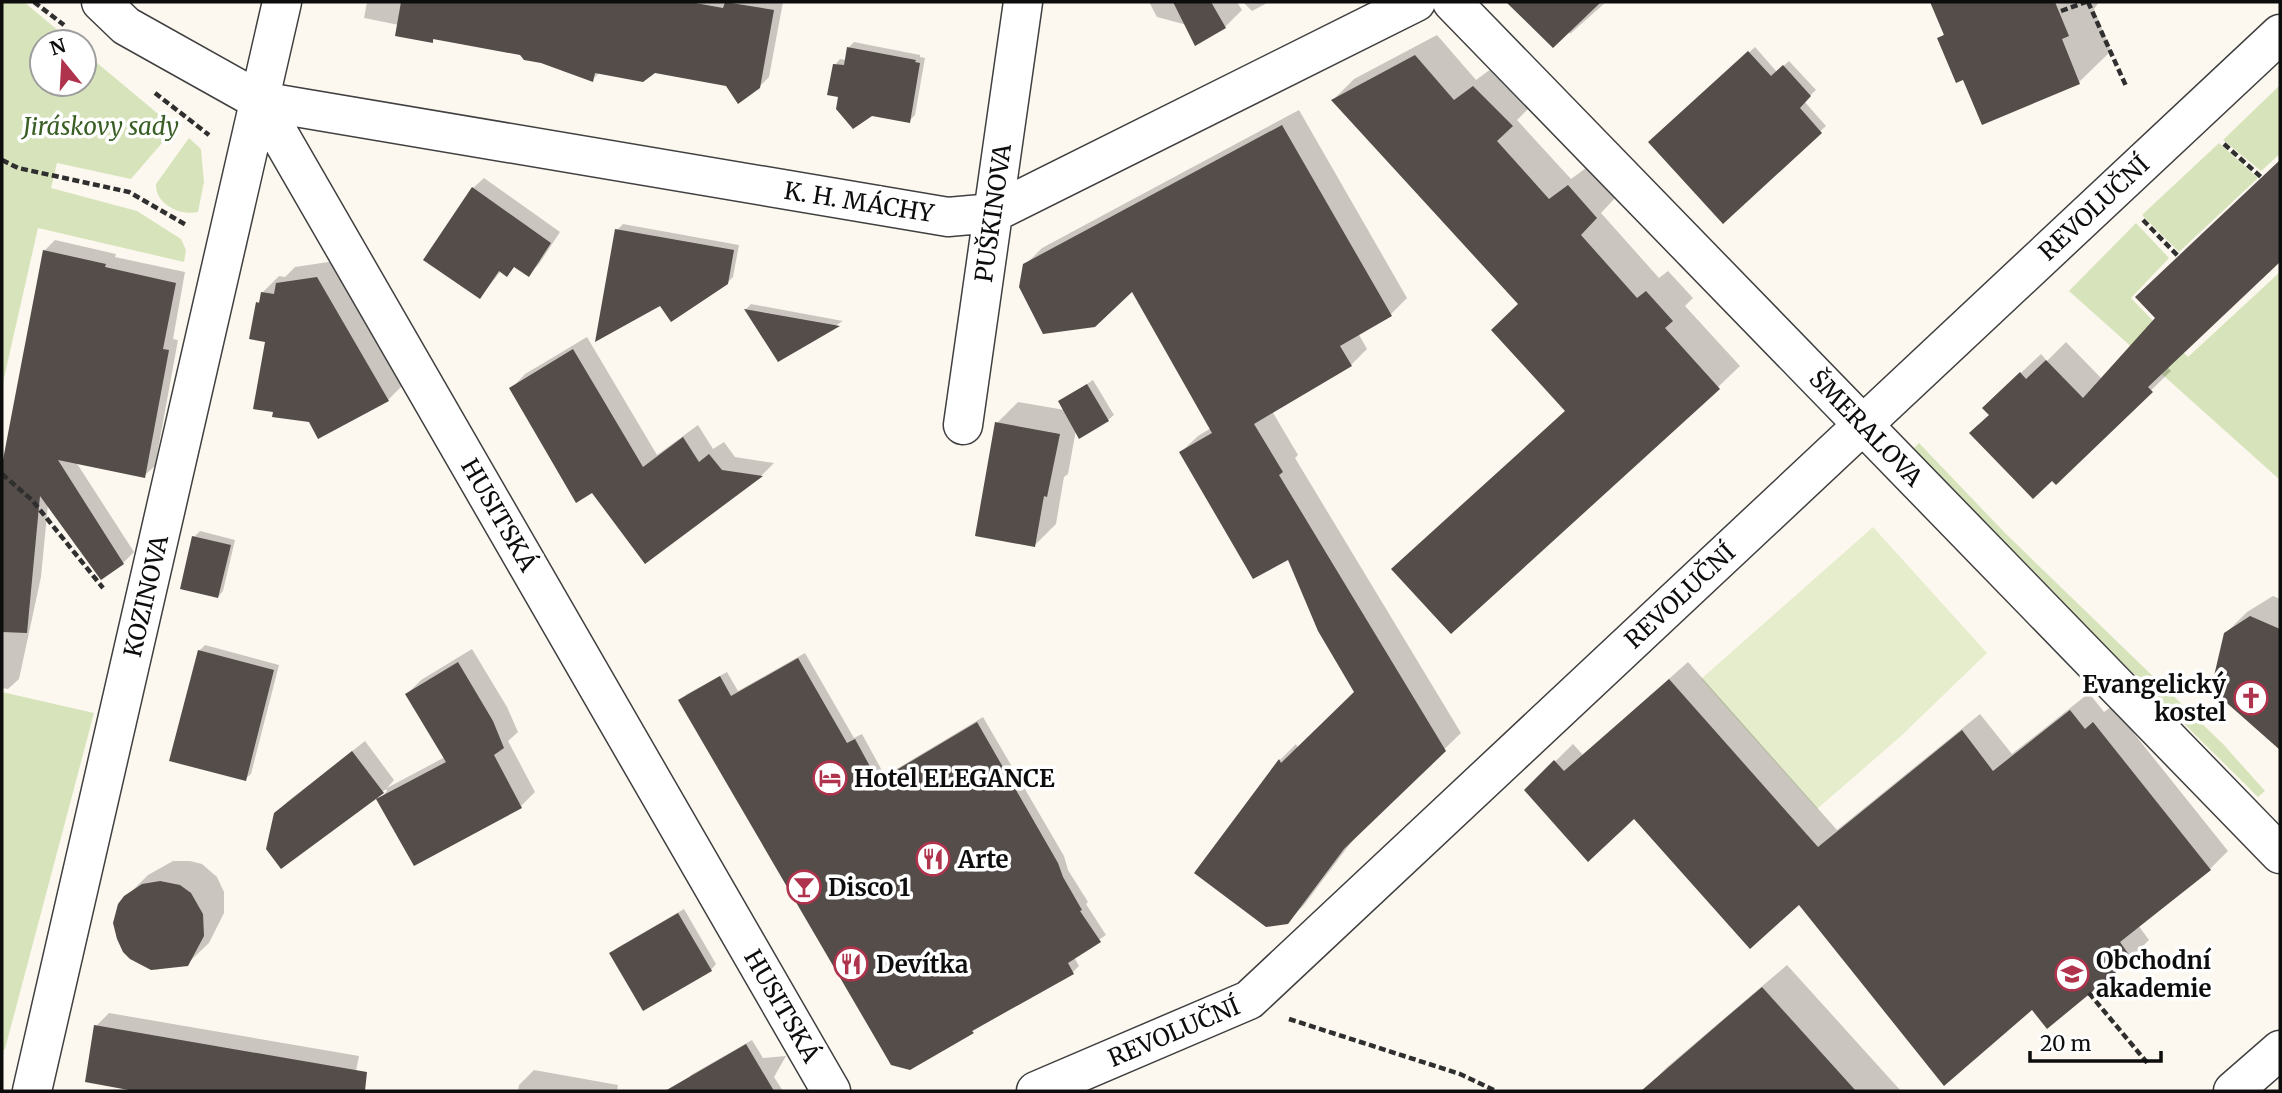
<svg xmlns="http://www.w3.org/2000/svg" width="2282" height="1093" font-family="Merriweather,serif">
<style>
.green{fill:#d7e4bb}
.pitch{fill:#e6edcc}
.shadow{fill:#0003}
.building{fill:#544d4a}
.lines{fill:none;stroke-linecap:round;stroke-linejoin:round}
.minor-casing{stroke:#404040;stroke-width:41}
.path{stroke:#2f2f2f;stroke-width:4.5;stroke-dasharray:7 3.5;stroke-linecap:butt}
.minor{stroke:#fff;stroke-width:38}
.labels{text-anchor:middle;dominant-baseline:central;stroke-width:7;stroke-linejoin:round;paint-order:stroke}
.park-label{font-size:24px;font-style:italic;fill:#395e24;stroke:#fff}
.street-label{font-size:24px;fill:#0d0d0d;stroke:#fff}
.poi-label{font-size:24px;font-weight:bold;fill:#0d0d0d;stroke:#fff;text-anchor:start}
</style>
<rect width="100%" height="100%" fill="#fdf8ef"/>
<path class="green" d="M2 2H24L72 42H42V84H84V52L175 128 131 179 57 163 51 188 137 211 181 239 186 250 184 262 38 228 2 387Z
M2280 85V154L2261 171 2223 140Z
M189 138 201 149 204 182 198 212C180 216 155 204 156 184Z
M2219 143 2258 178 2179 252 2142 215Z
M2136 223 2169 258 2131 298 2188 357 2280 272V480L2069 291Z
M1919 443 2006 534 2223 744 2265 791 2258 797 1910 452Z
M2 692 94 713 5 1049 2 1052Z"/>
<path class="pitch" d="M1873 527 1987 653 1901 736 1817 809 1701 679Z"/>
<path class="shadow" d="M367 2H783L769 77 759 87 727 84 655 71 600 72 592 80 521 53 435 38 432 41 399 25 364 18Z
M1149 2H1237L1242 10 1225 27 1187 25 1157 17Z
M1243 2H1269L1252 11Z
M1509 2H1606L1570 34 1568 31 1553 45Z
M1932 2H2099L2094 9 2111 51 2079 82 1983 123 1964 78 1939 39 1945 33Z
M1437 35 1476 80 1495 66 1533 104 1517 120 1571 179 1590 165 1617 196 1601 213 1659 278 1668 271 1693 298 1685 306 1740 366 1718 387 1394 569 1566 410 1520 304 1333 100 1354 79Z
M854 42 920 55V57L925 58 915 115 909 121 840 96 835 65 840 59 846 60 848 48Z
M1755 47 1777 72 1789 61 1816 90 1804 101 1826 126 1723 221 1650 142Z
M1299 110 1407 298 1391 314 1358 333 1367 349 1351 365 1272 411 1298 455 1295 458 1461 733 1359 832 1304 905 1287 922 1196 872 1280 760 1296 744 1298 748 1356 692 1289 558 1181 452 1198 436 1211 428 1132 289 1025 265 1042 248Z
M2280 161V260L2167 367 2171 371 2056 482 1990 414 2004 389 2041 354 2047 361 2066 342 2102 379 2157 318V277Z
M484 178 560 232 539 264 529 274 515 266 506 275 501 271 480 297 473 188Z
M623 224 739 245 733 277 727 283 617 230Z
M55 240 116 254 115 257 185 272 173 339 178 340 155 466 144 476 76 462 134 552 123 563 48 504 41 577 19 679 8 689 2 688V474L44 251Z
M335 261 405 383 388 400 319 437 267 341 257 303 262 299V293L279 276 285 277 295 267Z
M751 304 843 321 779 360 746 309Z
M587 337 657 455 698 425 713 449 724 442 735 457 774 463 762 475 645 561 512 388 525 374Z
M1093 380 1114 415 1108 420 1076 430 1068 474 1064 477 1056 524 1035 545 997 423 1018 402 1065 410 1060 402Z
M200 531 235 540 223 591 218 597 194 537Z
M2273 596 2280 599V748L2213 688 2225 634 2247 612Z
M205 645 279 665 251 774 245 779 199 651Z
M472 649 507 707 518 732 508 741 535 792 521 806 379 800 387 791 386 789 282 867 275 814 287 802 365 741 394 780 387 788 445 757 407 694 421 680Z
M805 653 854 738 862 734 885 776 983 717 1064 856 1068 870 1088 902 1086 904 1106 935 1074 957 1079 966 1073 972 910 1068 681 700 687 694 727 672 738 691Z
M1688 662 1837 830 1980 714 2012 754 2089 693 2104 712 2112 706 2228 851 2210 869 2138 925 2149 940 2131 958 2047 1026 2033 1008 1799 902 1634 816 1526 790 1573 744 1583 755Z
M173 861H190L202 864 217 877 224 892V913L209 943 187 964 155 970 139 963 126 897 148 875Z
M684 909 716 964 711 970 611 954 617 948Z
M1787 965 1901 1091H1644L1666 1068Z
M109 1013 359 1056 352 1091H143L87 1081 96 1026Z
M752 1040 763 1058 786 1056 774 1077 783 1091H692L686 1081 691 1075Z
M534 1070 618 1085 617 1091H518L519 1085Z"/>
<path class="building" d="M401 2H690L723 8 725 2 774 10 760 88 738 104 726 86 655 73 643 82 595 73 593 82 541 63 524 60 520 55 433 39V43L395 36Z
M1173 2H1211L1226 28 1195 46Z
M1506 2H1601L1553 48Z
M1930 2H2055L2069 36 2062 39 2080 84 1982 125 1963 80 1956 83 1937 38 1944 35Z
M847 47 916 60 915 62 920 63 910 123 872 116 853 129 836 109 838 97 827 95 833 64 844 65Z
M1748 51 1771 76 1783 65 1811 96 1800 108 1822 133 1723 224 1648 142Z
M1415 55 1454 100 1473 86 1513 126 1497 141 1549 199 1568 185 1597 218 1581 235 1637 298 1646 291 1673 321 1665 328 1720 389 1451 634 1391 569 1565 411 1491 330 1518 304 1331 100Z
M1282 125 1392 316 1340 346 1352 366 1254 424 1283 472 1279 475 1446 751 1344 849 1288 924 1266 927 1194 873 1279 759 1281 763 1354 692 1318 631 1288 560 1253 579 1179 452 1212 433 1132 292 1095 327 1043 334 1019 287 1023 264Z
M2280 160V262L2148 387 2153 392 2056 485 2052 481 2033 499 1969 433 1989 415 1982 408 2020 372 2026 379 2046 360 2083 398 2155 318 2135 297Z
M472 187 551 243 529 277 514 267 507 277 499 271 480 299 423 260Z
M615 229 734 250 728 284 671 322 660 306 595 342Z
M43 250 106 264 105 267 176 283 163 349 169 350 145 478 58 460 124 564 101 580 40 496 27 633 2 632V465Z
M317 277 389 401 318 439 309 422 272 417 273 412 253 409 265 342 249 339 256 302 259 303 261 292 274 294 276 283Z
M744 309 840 326 778 362Z
M573 349 643 467 683 437 699 462 709 454 722 470 763 476 645 564 592 493 576 503 509 388Z
M1087 384 1109 421 1079 439 1058 401Z
M995 422 1060 434 1047 497 1044 496 1035 547 975 536Z
M192 536 231 545 218 598 180 589Z
M2250 616 2280 629V750L2211 689 2224 633Z
M198 650 274 670 246 781 169 761Z
M798 658 847 743 855 739 878 781 977 722 1058 863 1063 877 1082 910 1080 911 1101 942 1068 963 1074 974 972 1031 974 1033 910 1070 891 1065 678 700 720 676 731 696Z
M458 662 493 721 504 748 494 755 522 808 414 866 376 799 446 762 405 694Z
M1669 679 1818 847 1962 730 1993 771 2070 710 2085 729 2093 722 2211 870 2120 942 2132 959 2047 1029 2032 1010 1944 1086 1799 905 1750 949 1634 819 1588 862 1524 790 1554 760 1564 771Z
M352 751 384 793 281 869 266 849 274 813Z
M160 881 180 885 191 893 203 914 204 936 188 966 151 970 130 959 123 952 117 939 113 923 118 904 124 896 142 884Z
M678 913 712 971 643 1011 609 953Z
M1762 987 1856 1091H1641L1722 1021Z
M94 1025 367 1072 365 1091H134L85 1082Z
M746 1044 774 1091H665Z"/>
<g class="lines">
<defs>
<path id="minor" d="M101 2 126 26 260 101 831 1091
M1452 2 2280 854
M260 101 948 217 993 213 1416 2
M963 425 1023 2
M32 1091 282 2
M1036 1091 1249 1000 2280 34
M2233 1091 2280 1050"/>
</defs>
<use href="#minor" class="minor-casing"/>
<path class="path" d="M34 2 64 25
M2088 2 2126 86
M2061 11 2086 2
M155 93 209 135
M2224 144 2261 177
M2 160 18 168 129 192 188 226
M2143 220 2178 256
M2 474 32 500 103 588
M2089 993 2149 1065
M1289 1019 1460 1074 1496 1091"/>
<use href="#minor" class="minor"/>
</g>
<defs>
<symbol id="church-ring" viewBox="-11 -11 22 22"><circle r="9.5" fill="#fff" stroke="#af334c" stroke-width="1.5"/><path d="M-1.2-6h2.4v3.5h3.3v2.4h-3.3V6h-2.4V-.1h-3.3v-2.4h3.3Z" fill="#af334c"/></symbol>
<symbol id="hotel-ring" viewBox="-11 -11 22 22"><circle r="9.5" fill="#fff" stroke="#af334c" stroke-width="1.5"/><path d="M-6-4.5h1.5V1H6V5H4.5V3h-9V5H-6ZM-4 0a1.8 1.8 0 1 1 3.6 0ZM.5 0V-2.5h3Q6-2.5 6 0Z" fill="#af334c"/></symbol>
<symbol id="restaurant-ring" viewBox="-11 -11 22 22"><circle r="9.5" fill="#fff" stroke="#af334c" stroke-width="1.5"/><path d="M-5-6h1v4h1v-4h1v4h1v-4h1v5L-1.5 .5V6h-2V.5L-5-1ZM5-6V6H3V1.5H1.5Q1.5-4 5-6Z" fill="#af334c"/></symbol>
<symbol id="bar-ring" viewBox="-11 -11 22 22"><circle r="9.5" fill="#fff" stroke="#af334c" stroke-width="1.5"/><path d="M-6-5H6L.8 .8V4.5H3.5V6h-7V4.5H-.8V.8Z" fill="#af334c"/></symbol>
<symbol id="university-ring" viewBox="-11 -11 22 22"><circle r="9.5" fill="#fff" stroke="#af334c" stroke-width="1.5"/><path d="M0-5L7-2L0 1L-7-2ZM-4 1L0 2.5L4 1V4Q0 6-4 4Z" fill="#af334c"/></symbol>
</defs>
<g fill-rule="evenodd">
<use href="#church-ring" x="2232" y="679" width="38" height="38"/>
<use href="#hotel-ring" x="811" y="759" width="38" height="38"/>
<use href="#restaurant-ring" x="914" y="840" width="38" height="38"/>
<use href="#bar-ring" x="785" y="868" width="38" height="38"/>
<use href="#restaurant-ring" x="832" y="945" width="38" height="38"/>
<use href="#university-ring" x="2053" y="955" width="38" height="38"/>
</g>
<g class="labels">
<g class="park-label">
<text x="101" y="126">Jiráskovy sady</text>
</g>
<g class="street-label">
<text transform="translate(859 202) rotate(9)">K. H. MÁCHY</text>
<text transform="translate(2094 208) rotate(-43)">REVOLUČNÍ</text>
<text transform="translate(993 213) rotate(-82)">PUŠKINOVA</text>
<text transform="translate(1866 428) rotate(46)">ŠMERALOVA</text>
<text transform="translate(499 515) rotate(60)">HUSITSKÁ</text>
<text transform="translate(146 596) rotate(-77)">KOZINOVA</text>
<text transform="translate(1680 596) rotate(-43)">REVOLUČNÍ</text>
<text transform="translate(782 1006) rotate(60)">HUSITSKÁ</text>
<text transform="translate(1174 1032) rotate(-23)">REVOLUČNÍ</text>
</g>
<g class="poi-label">
<text x="2226" y="684" text-anchor="end">Evangelický<tspan x="2226" dy="28">kostel</tspan></text>
<text x="854" y="778">Hotel ELEGANCE</text>
<text x="958" y="859">Arte</text>
<text x="828" y="887">Disco 1</text>
<text x="2096" y="960">Obchodní<tspan x="2096" dy="28">akademie</tspan></text>
<text x="876" y="964">Devítka</text>
</g>
</g>
<rect width="2282" height="1093" fill="none" stroke="#0d0d0d" stroke-width="7"/>
<g transform="translate(63 63) rotate(342)"><circle r="33" fill="#ffffff" stroke="#9e9e9e" stroke-width="2"/>
<path d="M0-5L12 26L0 18L-12 26Z" fill="#af334c"/>
<text y="-10" font-size="19" font-weight="bold" text-anchor="middle" fill="#0d0d0d">N</text>
</g>
<path d="M2030 1051v10h131v-10" fill="none" stroke="#0d0d0d" stroke-width="3.5"/>
<text x="2040" y="1051" font-size="21" fill="#0d0d0d" stroke="#ffffff" stroke-width="5" paint-order="stroke">20 m</text>
</svg>
